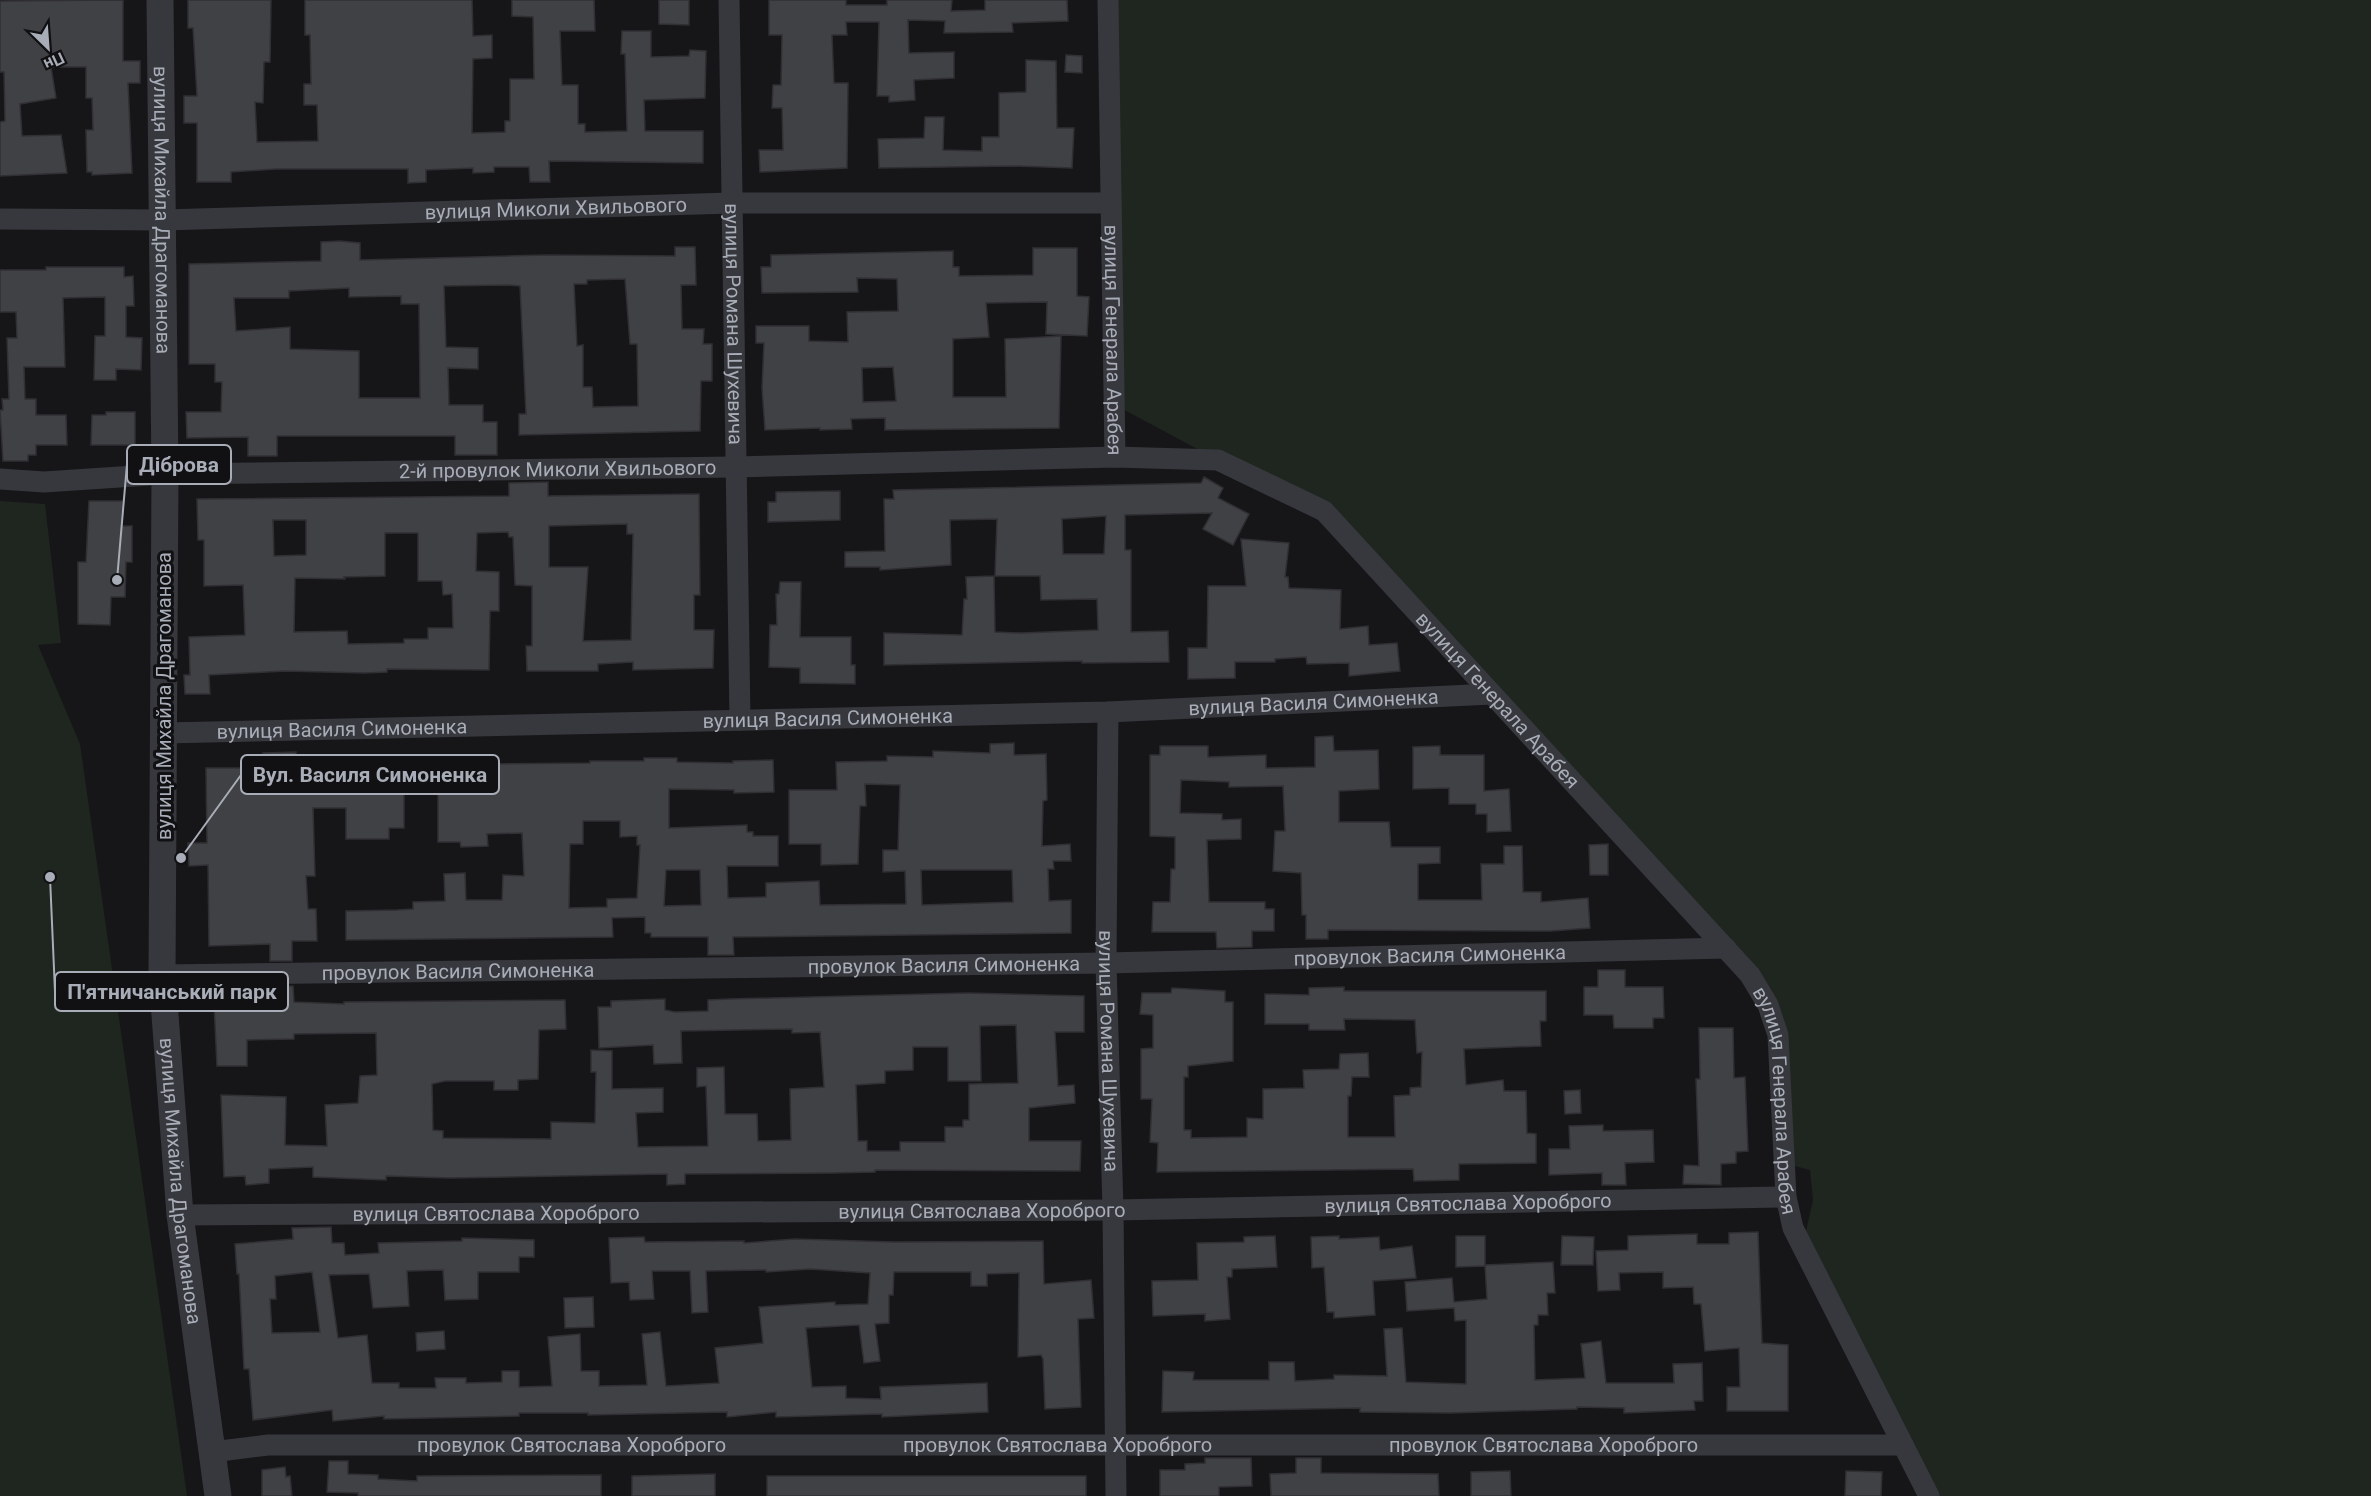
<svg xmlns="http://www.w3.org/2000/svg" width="2371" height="1496" font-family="Roboto,sans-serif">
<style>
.green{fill:#1e261f}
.building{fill:#404145;stroke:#303034;stroke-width:1.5;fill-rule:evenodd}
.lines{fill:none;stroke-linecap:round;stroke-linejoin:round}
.minor{stroke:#37383d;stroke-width:21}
.tertiary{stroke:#37383d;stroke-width:27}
.labels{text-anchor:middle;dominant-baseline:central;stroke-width:6;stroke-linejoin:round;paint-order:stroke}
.street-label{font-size:20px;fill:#a8adb8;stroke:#111113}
.leader{fill:none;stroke:#a8adb8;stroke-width:2}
.callout-dot{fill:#a8adb8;stroke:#111113;stroke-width:2}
.callout{fill:#111113;stroke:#a8adb8;stroke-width:2}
.callout-label{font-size:21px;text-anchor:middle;font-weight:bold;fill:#a8adb8}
</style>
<rect width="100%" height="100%" fill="#161618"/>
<path class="green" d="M1108 0H2371V1496H1929L1804 1241 1813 1200 1810 1170 1791 1165 1768 1005 1324 511 1218 460 1115 405Z
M0 501 45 504 61 643 38 645 80 744 187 1496H0Z"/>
<path class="building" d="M123 0V61H140V83H128L132 173 92 175V172H87L86 130H93L92 98H86V67H51L56 98 20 104 22 136 61 135 67 173 0 176V122L5 121 4 72H0V1Z
M188 0H271L270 62H264L263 103 255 102 257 142 318 141 317 105H304V84H311L310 35H305V0H472L473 36 492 35V58L473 59 472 133 505 132V121H510V79H534L533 17 512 16V0H594L595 31H560L562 85H578V124H585V132L627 131 625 54H621L622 31H651V57L689 56 690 50 706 51 705 98 644 100 645 131H703V163L549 161 550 182H530L529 167H494V172L473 173V168L426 170V182L408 183V169H276L231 172V182H197V123H184V96H197L193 28H188Z
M659 0H689V25L659 24Z
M769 0H846V5H887V0H952L951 11 985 10V0H1067L1068 21 1012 23 1013 32 944 33 945 21 908 20 909 53 954 52V78L914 80 915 100 889 102V96H877L879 22H846L847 35H832L834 83H848L847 168 760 172 759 150H783L782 108H772L773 85H781L782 35H769Z
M1066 55 1082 56V73L1065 72Z
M1026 60 1056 61 1057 128H1074L1072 168 1014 166 879 168 878 139 924 138 925 117H944L943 150 982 151V137H999V93L1026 92Z
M340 241 360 243V260L545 255 675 256V247H695L696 285H681L682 329H704L703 344H712V381H701L700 431 519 435V414H526L520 286 508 285 444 286 446 347 478 348V369L448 368 449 405H483V422H497V455H455V436H277V456H248V437L187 438 186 412H221L222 382H215V364H189V264L321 261V242ZM625 279 630 344H637L638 406 593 407 592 387H583V345L577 346 574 284H587V280ZM349 288V297L401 296V304H419L420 398H359V351L290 349V327L236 331 234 298H289V291Z
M1033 248H1077V296L1089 297 1087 336 1046 334 1047 302 986 303 989 337 953 339V397H1006L1005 339 1061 336 1059 428 885 430V418L851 419 852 429 820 430V428L765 430 762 388 764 343H756V326H809V341L848 342 847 312 898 311 897 279 857 278 858 292 762 293 761 267H771V255L953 251V267H959V276L1033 275ZM893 367 896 401 863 402 862 368Z
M46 267H124V277L133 276 134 306H126V337L142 338 141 370 116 369V380H94L95 336H105V297L63 298 65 367H24L25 399H36V415H66L67 445H36V455H28V461H3L0 410H3L2 399H9L7 338H17L16 312H0V270H46Z
M106 412H135V445H91L92 415H106Z
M1204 477 1223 488 1218 498 1249 514 1233 545 1203 529 1212 513 1125 515V550H1131V632L1168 631 1169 662 1082 663V661L884 665V633L962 635 964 599H967L966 577 994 576 995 632 1021 633 1098 630 1097 599 1041 600 1040 576H995L997 519 950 520 951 565 880 570V567H845V552L885 551 884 499H894L893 490 1201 483ZM1106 516 1104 554H1063L1062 519Z
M548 482V496L699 494 700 595H694V630H714L713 668 633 670V662L598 664V671H527L526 646H532V586L515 585 513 537H509L508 532 477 533 476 571 499 572V611H490L489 670 387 669V672L365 673 285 671 209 675 210 694H185L184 675H190L189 637 245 635 243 585 204 586V540H198L197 499 509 496V483ZM273 520H306V555L274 556ZM627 524V534H633L631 640 583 641 588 567H549V526ZM385 533H418V581H442L443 595 452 594 453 628H428V639H404V643L348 644 347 631 294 632 295 578 345 579 344 577 385 576Z
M840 491V520L768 522V502H776V492Z
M89 501H123L122 526H132V562H126L125 597H111L110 625 78 624V562H86Z
M1241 539 1289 543 1285 577H1288L1289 588 1341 590 1340 629 1368 626 1369 645 1397 643 1400 671 1349 676V663L1307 664 1306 657 1275 659V662H1235V678L1188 679V648H1207L1208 586H1246Z
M780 582H801L800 637H851V665H855V684L800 683V668L769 667 770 625H777L776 594H779Z
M1333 736 1334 751 1378 750 1379 789 1339 791V822H1389L1391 847H1440V863L1418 864V900H1482L1481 864H1504V846H1522L1523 892H1541V902L1588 898 1590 928 1551 931 1328 930V939H1306V915H1302L1301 873 1273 871 1275 831H1285L1283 786 1229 787V782L1181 780 1180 813 1222 814V820L1241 819V839L1207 840 1209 902H1265V909H1274V931H1252V947L1217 948 1216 932H1152L1153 902H1170L1171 869H1175V837L1150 836V755H1160V746H1208V757L1266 755V768L1315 767V737Z
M1014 743V755L1046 754 1047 800 1043 801 1042 846 1070 844 1071 861H1053L1054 869H1048L1049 901 1071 900V933L733 937 734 955H708V937H651V933H645V917L612 918 613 937 346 940V911L397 910 413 909V902L445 901 444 874 465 873 466 900H502L503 875 524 876 522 833 487 834 488 846 461 847 460 842H438V793L404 794V828H389V839H346V808H313L315 876H306L308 909H316L317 941H292V961H270V944L209 946 208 865 189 866 188 843H207L206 768H263V753L296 752V766L590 763V761H644V758H677V762L733 763V761L773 760 774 792 734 793V790L669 789V828L747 825V832H753V836H778V866H727L728 898 766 897V883L819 881 820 905 906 904 905 871 883 872V850H898L900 785 865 784 866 806H860L858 864 821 865V844H789V790H837L836 762 887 761V756L933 757V751L990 753V744ZM583 821H620V837L637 836V845H640L637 898 607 899V907L569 908 570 844H583ZM666 870H700L701 905 664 906ZM921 870H1012L1013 902 922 905Z
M1440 746V755H1484V791L1509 789 1511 831 1487 832V814H1476V804H1449V788L1413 789V747Z
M1608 844V875H1590L1589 845Z
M1598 970H1625V987H1663L1664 1018H1653V1028H1614L1613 1015H1584V987H1598Z
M293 986 294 1002 344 1004V1002L565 1000 566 1029 539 1030 538 1079 518 1080V1090H494V1081H445L432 1084 433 1130 443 1131V1138L551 1139V1122L595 1123 596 1072H591V1050L612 1051V1089L663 1088V1112L636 1113 638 1147 708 1146 706 1086 697 1087V1068L724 1067 725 1114H757L758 1141 791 1140 790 1089 824 1087 820 1032 792 1033V1029L681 1031 682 1063 654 1064 653 1045 599 1048 598 1007H611V1001L665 999V1010L675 1012 708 1011V1000L729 999 967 993 1084 996V1032H1055L1058 1086 1074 1085 1075 1103 1029 1108V1141H1081L1080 1171 875 1170V1172L832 1173 685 1174V1184L667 1185V1174L450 1178 386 1176V1180L313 1177V1167L269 1169V1183L246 1185 245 1176 224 1177 221 1095 286 1097 285 1145 327 1146 325 1105 358 1103 360 1076 377 1075 376 1033 294 1034V1039L247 1040V1066H217L214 1003 267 1004 266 987ZM1016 1025 1018 1083 969 1084V1120H963V1127H945V1142H900V1151H867V1141H858L856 1085 885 1083V1071L913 1070V1047H948V1081H981L980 1026Z
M1344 987V991H1546V1021H1540L1541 1046 1464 1049 1466 1085 1503 1080 1504 1091H1526L1527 1133 1536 1134V1163L1459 1164V1180L1414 1181 1413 1169 1157 1172 1158 1143 1150 1142 1152 1099H1141V1049L1153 1048V1015L1140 1014 1142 993H1171L1172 988 1225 991V1002H1233V1061L1188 1066V1077H1184V1130H1191V1138L1247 1137V1118L1263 1119V1089L1304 1088 1303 1070 1339 1069 1340 1054 1368 1053 1369 1077H1352L1351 1096H1348V1137H1395L1394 1096 1410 1095V1088L1421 1087 1422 1052 1417 1053 1415 1020 1344 1019 1345 1030H1309V1024H1265V994L1309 995V988Z
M1699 1028H1733L1734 1078 1745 1077 1748 1151 1736 1152V1163L1721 1164V1185L1683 1184 1684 1165 1699 1166 1696 1079H1700Z
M1580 1090 1581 1113 1565 1114 1564 1091Z
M1603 1125V1131L1653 1130 1654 1162 1625 1163 1626 1185H1602V1173L1549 1175V1149H1570L1569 1126Z
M331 1227 332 1243H344L345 1255 379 1253 378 1243 462 1241V1238L534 1240V1257H519V1272H478V1299L445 1300 443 1270 407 1271 409 1306 373 1308 369 1274 329 1275 338 1338 367 1335 372 1383H399V1388H436L435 1378H466V1383L502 1382V1371H519V1387L552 1386 548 1337 580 1334 581 1371H599V1386L647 1385 642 1334 660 1332 666 1386 719 1383 715 1348 763 1343 759 1307 835 1302V1305L868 1304 870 1273 810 1269 766 1272V1270L706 1271 708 1312 692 1313 690 1271H652L654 1299 630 1300 629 1282 611 1283 609 1238 644 1237 645 1242 744 1241V1243L795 1239 895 1242 1043 1241 1044 1284 1091 1280 1094 1318 1078 1319 1081 1407 1045 1409 1043 1359 1041 1355 1018 1357 1019 1273 987 1274V1286H971V1272H894L893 1295H889V1323L875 1324 880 1361 864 1363 859 1325 806 1328 812 1387 846 1386V1398L881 1399 880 1387 987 1383 988 1412 882 1417V1414L776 1417V1412L727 1417V1412L588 1415V1413H519V1416L384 1419V1416L333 1421 332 1410 253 1420 249 1369H244L239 1274H237L235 1244 293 1239 292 1228ZM312 1272 320 1332 272 1333 270 1299H276L275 1276Z
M1758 1232 1762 1343 1788 1345V1411H1727V1387H1740L1739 1348 1705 1351 1701 1304H1694L1693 1287 1663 1288V1272L1619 1273 1620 1290 1598 1291 1596 1251 1628 1250V1236L1697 1234V1244H1729V1233Z
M1275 1236 1277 1267 1232 1269V1277H1227L1230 1319 1205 1321V1314L1153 1316 1152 1281 1198 1280 1197 1243 1244 1242V1237Z
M1339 1236V1239L1379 1237 1380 1250 1412 1246 1416 1278 1373 1281 1375 1315 1334 1318V1312H1327L1324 1267 1312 1268 1311 1237Z
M1456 1236H1485V1266L1456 1267Z
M1562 1236 1594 1237 1593 1265H1561Z
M1553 1262 1555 1293H1547L1548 1315H1538V1325H1534L1535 1380 1585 1378 1581 1344 1601 1341 1606 1383H1674L1673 1364 1702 1363 1703 1401H1694L1695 1410 1624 1413V1408L1577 1407V1409L1451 1413 1360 1412V1408L1162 1412 1163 1371 1194 1372 1193 1380H1269V1362H1294L1295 1381 1334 1379V1375L1387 1376 1384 1329 1402 1328 1406 1382 1466 1384V1320L1455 1321 1454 1308 1407 1311 1405 1282 1452 1278 1454 1302 1487 1299 1485 1265Z
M593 1297 594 1327 565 1328 564 1298Z
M444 1331 445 1349 417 1351 416 1333Z
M1205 1458H1251L1252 1486 1219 1487V1496H1160V1470H1185V1464L1205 1463Z
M1296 1458H1321V1473L1438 1474 1439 1496H1271L1270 1474 1296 1473Z
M329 1461H348V1474L378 1475V1479L417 1481V1476L601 1475V1496H358V1493L327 1492Z
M285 1467 286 1477 290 1476 292 1496H262V1470Z
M1510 1471 1511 1496H1471V1472Z
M1846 1471 1882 1472 1881 1496H1845Z
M715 1474V1496H632V1476Z
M767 1476H1086V1496H767Z"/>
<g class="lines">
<g class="minor">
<path id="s1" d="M729 0 740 720"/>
<path id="s2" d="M1108 0 1115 457"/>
<path id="s3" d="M0 219 164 220 731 203H1111"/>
<path id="s4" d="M0 479 44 482 165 474 736 467 1115 457 1218 460 1324 511 1750 975 1768 1005 1778 1035 1786 1197 1793 1228 1929 1496"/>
<path id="s5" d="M1108 712 1106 963 1113 1210 1116 1496"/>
<path id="s6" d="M164 733 1108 712 1492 694"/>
<path id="s7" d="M162 975 1106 963 1726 948"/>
<path id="s8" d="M180 1215 1113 1210 1786 1197"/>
<path id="s9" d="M212 1452 268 1445H1903"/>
</g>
<path class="tertiary" id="s10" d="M160 0 165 474 162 975 180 1215 218 1496"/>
</g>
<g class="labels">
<g class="street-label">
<text stroke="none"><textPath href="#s3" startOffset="556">вулиця Миколи Хвильового</textPath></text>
<text stroke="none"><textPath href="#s10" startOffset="210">вулиця Михайла Драгоманова</textPath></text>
<text stroke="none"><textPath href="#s1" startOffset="324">вулиця Романа Шухевича</textPath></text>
<text stroke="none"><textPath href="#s2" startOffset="340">вулиця Генерала Арабея</textPath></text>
<text stroke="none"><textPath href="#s4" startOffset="558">2-й провулок Миколи Хвильового</textPath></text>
<text transform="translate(164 696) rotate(-90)">вулиця Михайла Драгоманова</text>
<text stroke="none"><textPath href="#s4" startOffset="1593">вулиця Генерала Арабея</textPath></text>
<text stroke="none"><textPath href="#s6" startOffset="1150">вулиця Василя Симоненка</textPath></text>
<text stroke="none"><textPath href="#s6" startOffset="664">вулиця Василя Симоненка</textPath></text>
<text stroke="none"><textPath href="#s6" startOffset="178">вулиця Василя Симоненка</textPath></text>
<text stroke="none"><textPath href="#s7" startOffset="1268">провулок Василя Симоненка</textPath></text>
<text stroke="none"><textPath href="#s7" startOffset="782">провулок Василя Симоненка</textPath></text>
<text stroke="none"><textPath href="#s7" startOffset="296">провулок Василя Симоненка</textPath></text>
<text stroke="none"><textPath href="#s5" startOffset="339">вулиця Романа Шухевича</textPath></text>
<text stroke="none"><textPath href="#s4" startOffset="2097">вулиця Генерала Арабея</textPath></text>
<text stroke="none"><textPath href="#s10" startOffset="1182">вулиця Михайла Драгоманова</textPath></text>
<text stroke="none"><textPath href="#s8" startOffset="1288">вулиця Святослава Хороброго</textPath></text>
<text stroke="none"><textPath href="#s8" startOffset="802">вулиця Святослава Хороброго</textPath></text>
<text stroke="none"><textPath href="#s8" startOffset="316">вулиця Святослава Хороброго</textPath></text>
<text stroke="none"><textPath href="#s9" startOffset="846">провулок Святослава Хороброго</textPath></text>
<text stroke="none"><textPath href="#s9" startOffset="360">провулок Святослава Хороброго</textPath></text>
<text stroke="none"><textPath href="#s9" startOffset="1332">провулок Святослава Хороброго</textPath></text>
</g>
</g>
<path class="leader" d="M117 580L127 464M181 858L241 775M50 877L55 992"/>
<g class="callout-dot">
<circle cx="117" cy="580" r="6"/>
<circle cx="181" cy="858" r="6"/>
<circle cx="50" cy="877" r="6"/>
</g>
<g class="callout">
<rect x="127" y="445" width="104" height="39" rx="6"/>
<rect x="241" y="755" width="258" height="39" rx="6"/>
<rect x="55" y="972" width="233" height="39" rx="6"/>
</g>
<g class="callout-label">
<text x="179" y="472">Діброва</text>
<text x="370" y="782">Вул. Василя Симоненка</text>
<text x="172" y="999">П'ятничанський парк</text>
</g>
<g transform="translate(48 48) rotate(155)" stroke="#111113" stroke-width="4.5" paint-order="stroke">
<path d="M0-4.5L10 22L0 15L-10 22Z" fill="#a8adb8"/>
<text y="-9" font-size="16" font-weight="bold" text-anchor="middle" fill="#a8adb8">Пн</text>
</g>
</svg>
